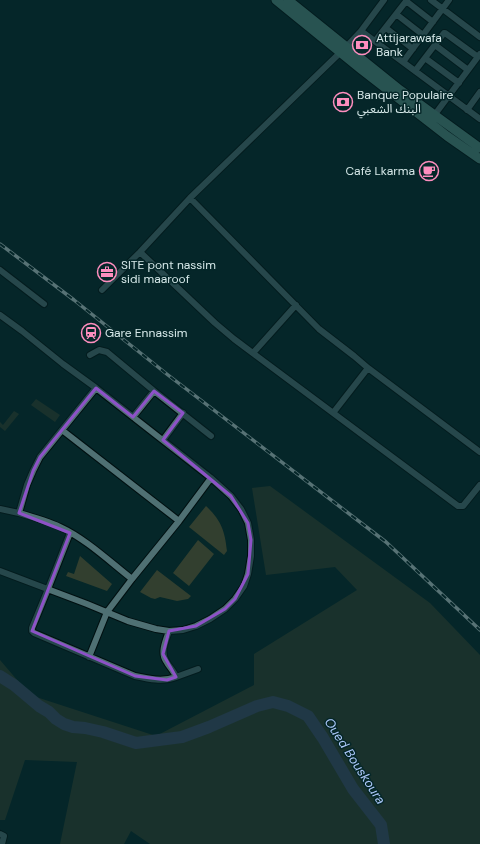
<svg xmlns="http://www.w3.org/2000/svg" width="480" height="844" font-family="'DM Sans','Noto Sans Arabic',sans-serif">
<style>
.green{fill:#323f2f}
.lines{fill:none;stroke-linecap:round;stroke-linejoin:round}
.river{stroke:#404e68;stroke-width:12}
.street-casing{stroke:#000f10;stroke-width:8}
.secondary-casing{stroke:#000f10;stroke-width:11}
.street{stroke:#4f7073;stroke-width:6}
.secondary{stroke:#528a82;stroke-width:9}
.rail-casing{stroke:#bbcfd0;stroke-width:3.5}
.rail{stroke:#052729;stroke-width:2;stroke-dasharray:6;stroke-linecap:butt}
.marked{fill:none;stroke:#8d52c7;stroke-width:3;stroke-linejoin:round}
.labels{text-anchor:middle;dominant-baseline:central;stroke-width:3;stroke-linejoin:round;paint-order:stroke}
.poi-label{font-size:12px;fill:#d6e8e9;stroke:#052729;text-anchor:start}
.water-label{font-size:13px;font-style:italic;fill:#aec9fb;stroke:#052729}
</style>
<rect width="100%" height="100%" fill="#052729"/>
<path class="green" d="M36 399 60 415 55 422 31 405Z
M14 411 19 414 5 431 0 427V422L3 425Z
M270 486 430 603 480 655V844H150L131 831 124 844H60L77 762 25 760 5 820H0V660L30 695 156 736 254 685V654L357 590 335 567 266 575 252 488Z
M206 506C221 520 225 531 227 551L224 555 189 527Z
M198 540 214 554 189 586 173 573Z
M80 556 112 584 107 591 66 576 68 572 74 574Z
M157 570 191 596 188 599 177 601 160 597 155 599 151 598 140 592Z"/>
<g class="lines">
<path class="river" d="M0 676 14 685 39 706 49 712 56 719 64 724 73 727 85 728 103 732 136 743 182 737 209 727 257 706 273 702 288 706 308 716 323 738 353 789 381 825 384 844"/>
<defs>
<path id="street" d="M431 0 480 37
M406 1 433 22
M396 14 423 35
M386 28 413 49
M361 31 480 119
M375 41 407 0
M435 45 468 70
M425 58 459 83
M403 62 449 0
M415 71 444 33H445L478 57
M467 110 480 92
M433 117 480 54
M190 198 319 329 354 356 368 368 480 452
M140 252 215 323 234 339 458 506H463L480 485
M0 270 44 304
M102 290 140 252 190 198 346 47 361 31 384 0
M0 315 22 331 63 364 96 388 211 478 231 496 241 509 248 523 251 540V556L248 574 244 586 235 599 225 609 210 619 196 626 183 630 169 631 156 629 128 621 87 604 0 571
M253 353 296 305
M90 355 99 350 107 352 154 391
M333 413 368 368
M133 417 154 391 211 436
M62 430 179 521
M163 440 183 413
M0 509 19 513 27 485 33 471 40 457 96 388
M19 513C33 517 47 521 60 527 86 539 109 561 132 579
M70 533 48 589 32 628V631L34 633 135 676C149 679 163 682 176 677 174 671 169 667 166 661 160 652 166 640 169 631
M89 657 107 612 132 579 179 521 211 478
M176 677 198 669
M0 834 4 836 2 844"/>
<path id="secondary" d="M276 0 362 70 447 136 480 159
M288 0 400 90 480 148"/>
</defs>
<use href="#street" class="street-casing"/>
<use href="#secondary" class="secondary-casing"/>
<use href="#street" class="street"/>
<use href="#secondary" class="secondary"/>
<defs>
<path id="rail" d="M0 244 74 300 168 375 386 542 480 630"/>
</defs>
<use href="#rail" class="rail-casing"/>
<use href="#rail" class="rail"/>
</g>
<path d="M0 0H480V844H0ZM96 388 133 417 154 391 183 413 163 440 231 496 248 523 251 540 248 574 235 599 225 609 196 626 169 631 163 654 176 677 167 680 135 676 32 631 70 533 19 513 33 471 40 457Z" fill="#052729" fill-opacity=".55" fill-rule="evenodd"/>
<path class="marked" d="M96 388 133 417 154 391 183 413 163 440 231 496 248 523 251 540 248 574 235 599 225 609 196 626 169 631 163 654 176 677 167 680 135 676 32 631 70 533 19 513 33 471 40 457Z"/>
<defs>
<symbol id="bank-ring" viewBox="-11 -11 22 22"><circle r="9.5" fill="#052729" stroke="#fd8ebe" stroke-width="1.5"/><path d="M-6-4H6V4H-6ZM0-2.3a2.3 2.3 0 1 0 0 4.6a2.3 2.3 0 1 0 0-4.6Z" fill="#fd8ebe"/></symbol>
<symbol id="cafe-ring" viewBox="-11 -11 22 22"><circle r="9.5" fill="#052729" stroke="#fd8ebe" stroke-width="1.5"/><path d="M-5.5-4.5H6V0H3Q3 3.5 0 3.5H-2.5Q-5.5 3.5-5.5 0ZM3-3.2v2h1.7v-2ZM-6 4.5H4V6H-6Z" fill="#fd8ebe"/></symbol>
<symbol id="office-ring" viewBox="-11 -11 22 22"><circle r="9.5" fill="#052729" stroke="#fd8ebe" stroke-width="1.5"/><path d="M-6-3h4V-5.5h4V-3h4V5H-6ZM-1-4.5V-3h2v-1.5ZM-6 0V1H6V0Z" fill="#fd8ebe"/></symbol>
<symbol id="station-ring" viewBox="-11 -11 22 22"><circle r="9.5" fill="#052729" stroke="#fd8ebe" stroke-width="1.5"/><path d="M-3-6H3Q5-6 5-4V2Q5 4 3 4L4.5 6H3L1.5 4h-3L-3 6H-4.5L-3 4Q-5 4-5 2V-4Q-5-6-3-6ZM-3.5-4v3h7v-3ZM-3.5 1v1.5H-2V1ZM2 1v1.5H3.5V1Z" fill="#fd8ebe"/></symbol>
</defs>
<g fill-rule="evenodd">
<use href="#bank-ring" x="351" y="34" width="22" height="22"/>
<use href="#bank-ring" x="332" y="91" width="22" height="22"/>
<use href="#cafe-ring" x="418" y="160" width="22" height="22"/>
<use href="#office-ring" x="96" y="261" width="22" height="22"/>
<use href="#station-ring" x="80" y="322" width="22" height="22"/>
</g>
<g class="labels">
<g class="poi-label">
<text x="376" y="38">Attijarawafa<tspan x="376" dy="14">Bank</tspan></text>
<text x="357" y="95">Banque Populaire<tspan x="357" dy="14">البنك الشعبي</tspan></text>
<text x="415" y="171" text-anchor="end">Café Lkarma</text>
<text x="121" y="265">SITE pont nassim<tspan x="121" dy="14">sidi maaroof</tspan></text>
<text x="105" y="333">Gare Ennassim</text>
</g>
<g class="water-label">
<text transform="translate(355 761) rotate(57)">Oued Bouskoura</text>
</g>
</g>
</svg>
